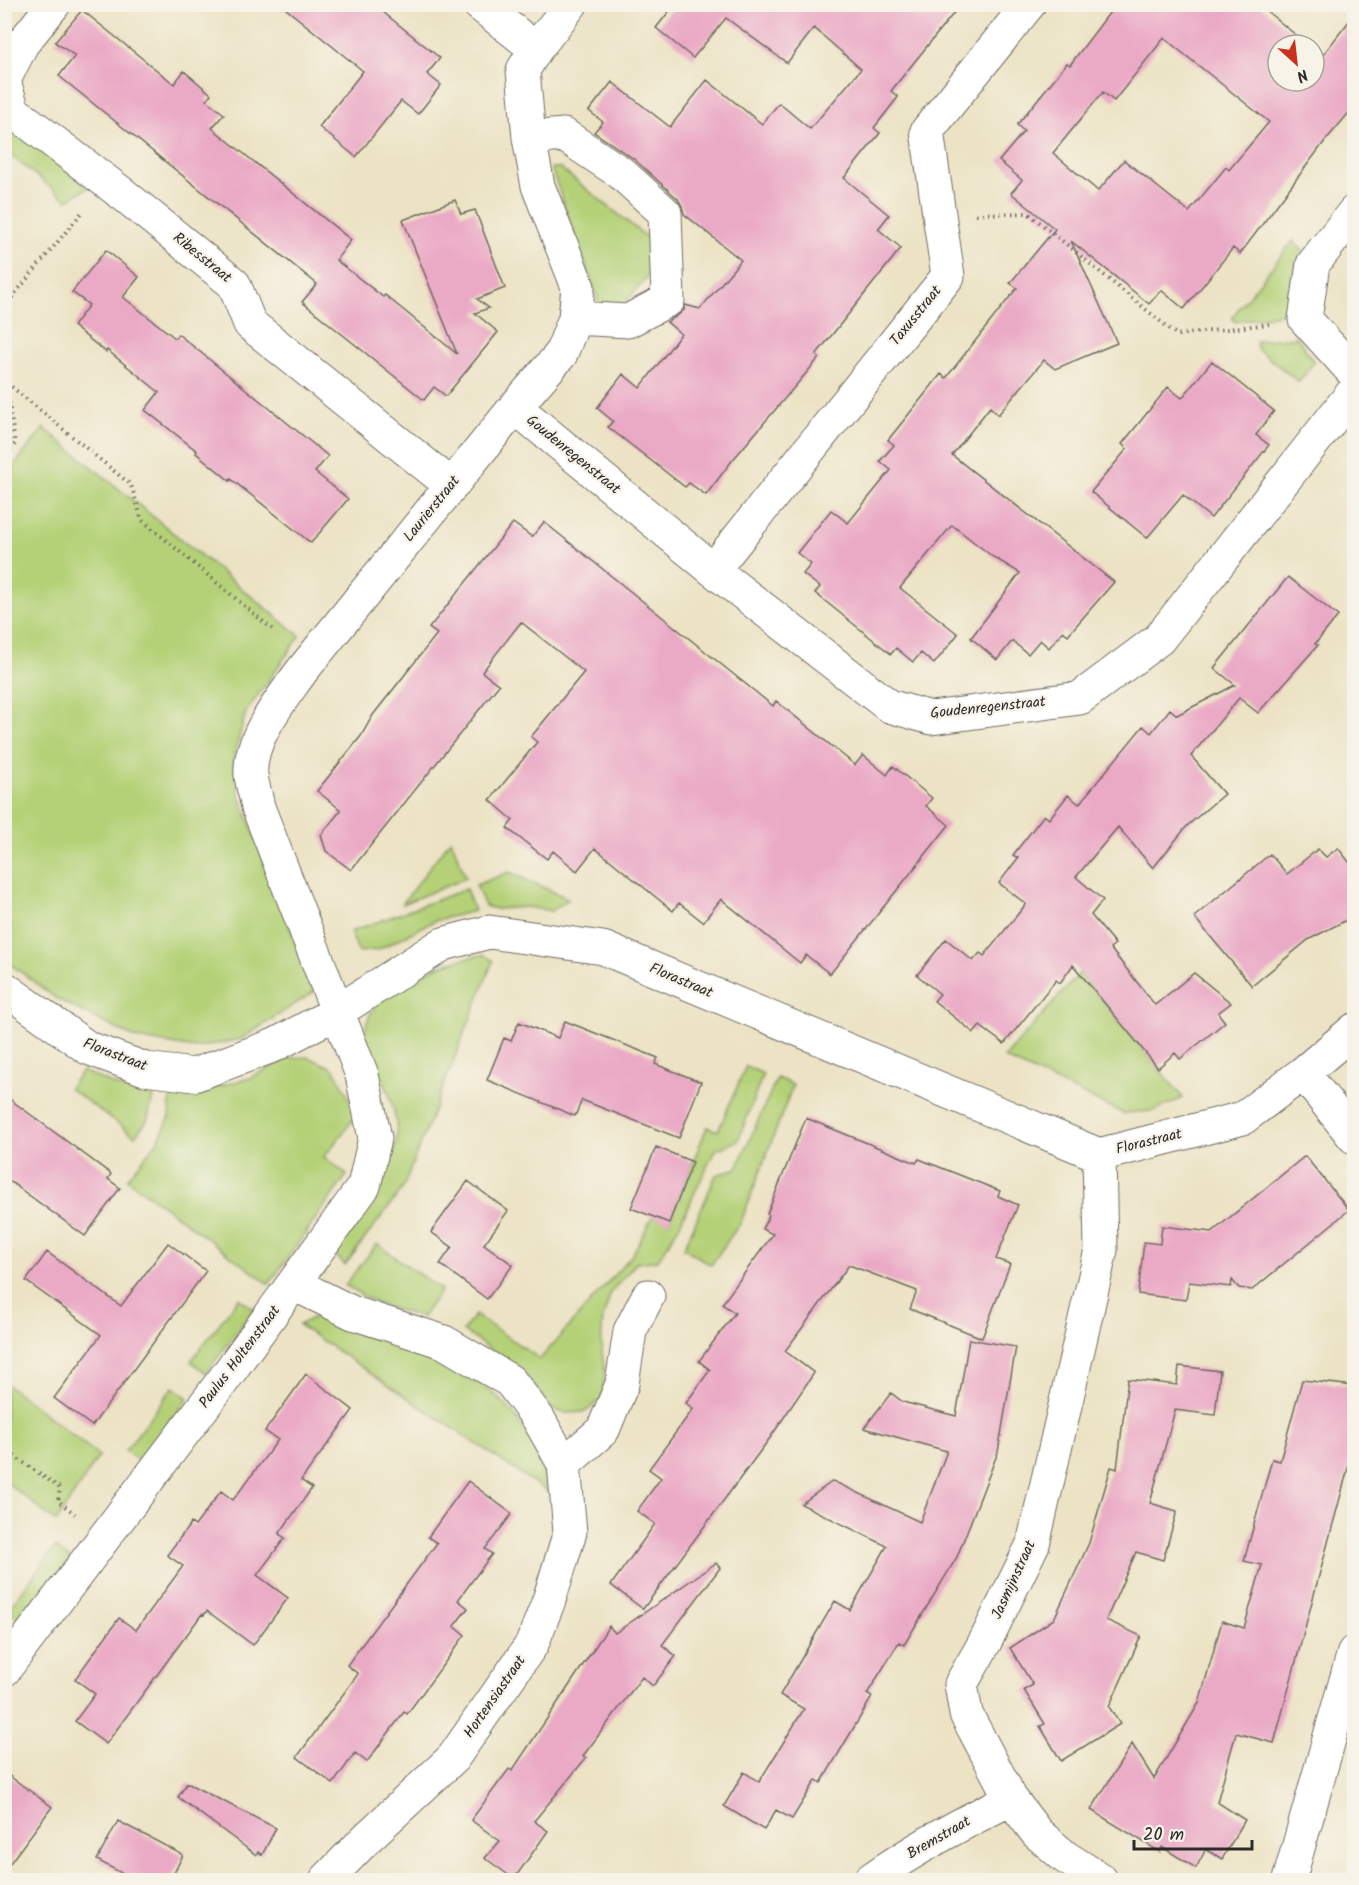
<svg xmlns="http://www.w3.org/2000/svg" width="1359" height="1885" font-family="Kalam,sans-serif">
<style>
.green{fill:#b4d177;stroke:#707e51;stroke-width:1.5}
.building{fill:#eaa9c5;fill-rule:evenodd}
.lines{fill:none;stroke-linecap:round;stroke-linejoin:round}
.minor-casing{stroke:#6f6b61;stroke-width:35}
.path{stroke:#6f6b61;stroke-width:4;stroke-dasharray:1.5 4.5;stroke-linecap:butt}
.minor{stroke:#fff;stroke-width:33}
.labels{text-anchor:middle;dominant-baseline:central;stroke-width:4.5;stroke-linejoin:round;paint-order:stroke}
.street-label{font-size:15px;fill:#2b2b2b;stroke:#f7f3e8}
</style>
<rect width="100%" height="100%" fill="#f7f3e8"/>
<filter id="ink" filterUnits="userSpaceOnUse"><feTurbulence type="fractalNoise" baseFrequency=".0167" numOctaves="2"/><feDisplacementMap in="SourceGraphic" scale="12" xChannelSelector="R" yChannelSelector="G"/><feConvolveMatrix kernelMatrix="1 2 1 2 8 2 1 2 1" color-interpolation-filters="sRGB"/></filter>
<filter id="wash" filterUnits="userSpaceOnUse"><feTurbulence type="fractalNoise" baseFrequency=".008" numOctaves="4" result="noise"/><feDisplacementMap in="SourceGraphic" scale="24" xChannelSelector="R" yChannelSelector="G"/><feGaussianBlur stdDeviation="1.35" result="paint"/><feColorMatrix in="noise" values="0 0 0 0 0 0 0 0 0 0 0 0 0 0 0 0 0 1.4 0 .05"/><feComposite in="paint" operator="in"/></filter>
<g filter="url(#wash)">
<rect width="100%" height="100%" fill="#ece3c4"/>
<path class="green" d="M4 118 88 188 67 200 5 151Z
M551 168H560L649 239 652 264 648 276 623 305 597 307 598 299Z
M1293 241 1303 251 1292 275 1290 312 1235 322 1232 317Z
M1297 337 1314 362 1299 382 1257 349 1256 341Z
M44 428 300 636 246 712 233 759 239 794 314 992 241 1039 195 1048 135 1038 57 999 5 960 4 478Z
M451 839 466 878 402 904Z
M509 872 569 899 551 911 527 907 496 909 485 906 476 885Z
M466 889 474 911 434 921 378 950 359 952 350 932Z
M484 955 493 961 403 1188 345 1265 334 1254C356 1223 381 1195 392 1157 394 1151 396 1145 397 1139 398 1121 391 1098 384 1081 379 1069 368 1058 366 1045 355 990 443 960 484 955Z
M1080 973 1183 1098 1153 1111 1123 1113 1004 1058Z
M308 1057 333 1068 346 1091 356 1116 324 1157 347 1175 269 1284 127 1179 157 1142 169 1119 171 1092 212 1088 250 1078 289 1058Z
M746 1066 763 1074 738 1141 715 1150 678 1228 658 1260 636 1263 611 1292 603 1318 601 1344 605 1373 602 1399 585 1412 565 1413 550 1408 535 1386 520 1369 463 1331 475 1315 540 1359 632 1255 653 1216 669 1222 707 1127 718 1131Z
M82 1071 119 1087 154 1093 147 1121 135 1136 69 1088Z
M777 1078 793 1085 741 1222 711 1265 684 1248 716 1175 737 1168Z
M377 1244 441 1290 422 1317 379 1305 345 1285Z
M239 1298 254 1309 206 1373 191 1361Z
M316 1316C332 1323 347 1330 363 1335 377 1340 393 1340 408 1345 430 1351 449 1361 469 1375 516 1406 535 1438 548 1492L299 1325Z
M5 1383 99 1456 56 1522 5 1481Z
M173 1387 188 1398 140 1462 125 1451Z
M55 1547 70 1559 23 1622 7 1611Z"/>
<g id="blocks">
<path class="building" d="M280 4H373L440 58 427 74 441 85 418 114 401 101 356 157 319 127 363 71Z
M675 4H961L891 91 898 97 874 128 880 133 844 178 889 215 878 229 901 248 816 355 819 358 731 462 706 495 689 483 685 487 608 427 613 421 597 408 623 374 640 388 681 334 667 322 677 316 684 310 685 305 700 309 741 260 684 214 682 206 678 199 634 159 594 132 603 122 589 111 612 82 670 127 707 80 762 124 779 103 810 129 861 69 814 28 787 63 726 18 693 58 656 28Z
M1116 4H1258L1308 45H1278V81H1314V49L1322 56 1354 15V107L1325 141 1240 254 1233 248 1184 309 1161 290 1149 304 1071 241 1117 343 1055 369 1044 360 998 415 990 407 952 455 1114 582 1068 635 1063 631 1049 648 1040 640 1028 654 1012 641 997 660 971 638 1020 573 993 557 952 525 900 588 958 634 934 664 921 653 913 662 896 648 891 654 815 593 820 587 803 574 811 564 797 553 831 510 848 523 891 470 880 461 894 445 888 440 941 374 946 378 1017 288 1010 283 1055 229 1011 193 1022 180 999 161 1024 131 1017 125 1067 63 1070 65ZM1164 38 1269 122 1229 170 1226 167 1189 212 1124 160 1098 191 1053 153 1103 92 1114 101Z
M82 10 174 84 184 71 211 94 206 100 224 114 212 128 351 240 336 260 383 297 385 295 457 354 403 220 455 200 461 214 475 210 505 288 477 299 489 308 475 313 498 332 446 396 434 387 424 400 302 302 317 284 59 76 75 56 55 42Z
M106 250 139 277 123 297 175 338 178 334 328 456 315 472 348 499 311 543 231 479 230 481 196 453 197 451 145 410 159 392 107 350 106 352 73 326 89 305 72 292Z
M1212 361 1274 411 1256 435 1269 445 1211 518 1183 495 1147 538 1091 492 1127 449 1122 444 1168 387 1182 398Z
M544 522 773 706 776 701 855 765 863 755 887 775 893 766 932 798 926 806 949 825 830 974 806 955 800 963 721 899 703 922 679 903 673 911 595 848 577 871 553 851 547 859 507 828 513 820 490 800 537 742 531 737 584 672 521 622 482 672 499 685 351 870 326 851 321 835 341 810 317 791 361 736 373 715 437 634 429 628 513 523 532 537Z
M1288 577 1338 616 1315 644 1318 645 1258 713 1239 698 1191 756 1224 794 1187 826 1153 868 1118 827 1076 877 1103 900 1091 915 1115 944 1110 948 1155 1005 1194 973 1231 1003 1218 1013 1225 1022 1180 1059 1175 1053 1158 1068 1073 965 1060 983 1056 980 1004 1044 980 1026 974 1033 934 1001 940 994 917 975 946 939 973 961 980 953 984 956 1026 904 999 883 1018 858 1013 855 1044 815 1049 819 1068 795 1079 804 1143 726 1151 733 1170 709 1177 715 1235 685 1214 668Z
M1338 848 1354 868V916L1308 940 1252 986 1194 917 1270 854 1287 874 1318 849 1326 857Z
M565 1021 658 1058 655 1064 701 1082 679 1138 582 1100 575 1116 487 1080 504 1038 511 1041 519 1022 558 1038Z
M4 1095 111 1174 108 1179 120 1188 85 1236 4 1177Z
M806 1118 916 1163 919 1159 1000 1191 998 1196 1018 1205 996 1259 1010 1264 982 1338 910 1309 917 1291 849 1265 785 1351 814 1373 770 1438 643 1609 611 1585 655 1524 637 1511 661 1478 649 1469 693 1409 686 1403 710 1370 699 1361 735 1313 722 1304 773 1234 762 1229 769 1215 767 1214Z
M656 1147 693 1162 669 1223 631 1208Z
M1305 1156 1349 1210 1297 1253 1252 1290 1239 1288 1232 1280 1231 1287 1189 1282 1186 1300 1138 1294 1144 1242 1160 1244 1162 1226 1212 1232Z
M468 1181 508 1211 484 1244 513 1265 487 1299 440 1264 452 1247 431 1232Z
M168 1243 206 1271 92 1426 54 1398 101 1335 26 1281 47 1252 121 1306Z
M969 1339 1016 1347 998 1452 957 1557 904 1645 899 1642 867 1694 872 1697 821 1783 816 1780 792 1819 776 1810 764 1830 724 1806 744 1772 759 1782 804 1709 780 1695 835 1601 850 1610 887 1546 801 1504 833 1481 920 1522 947 1451 864 1428 891 1393 903 1402 956 1416Z
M1179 1366 1220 1371 1215 1415 1175 1410 1150 1503 1177 1511 1163 1560 1136 1552 1106 1620 1141 1636 1109 1707 1120 1724 1061 1761 1040 1726 1045 1724 1024 1690 1033 1685 1010 1648 1054 1619 1089 1543 1111 1467 1117 1469 1128 1379 1177 1385Z
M306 1374 353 1410 301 1480 312 1488 279 1534 285 1538 257 1575 288 1598 253 1645 207 1611 204 1615 202 1614 106 1744 75 1721 95 1694 75 1679 119 1618 136 1630 183 1566 167 1555 191 1523 195 1526 221 1491 233 1500 278 1440 265 1431Z
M1302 1380 1354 1386V1446L1274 1743 1236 1733 1217 1802 1245 1820 1222 1859 1206 1849 1196 1868 1162 1847 1160 1852 1091 1810 1132 1744 1154 1779 1199 1703 1222 1621 1244 1628 1262 1565 1244 1561 1272 1459 1280 1461Z
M468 1481 512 1514 485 1549 492 1554 458 1600 468 1608 454 1626 465 1635 407 1714 404 1712 367 1762 355 1753 333 1784 297 1757 358 1674 347 1665 437 1543 428 1537Z
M716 1563 720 1568 662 1645 676 1656 653 1686 642 1677 583 1756 586 1758 534 1821 548 1831 514 1879 485 1858 500 1841 471 1820 509 1769 512 1771 609 1626 615 1633Z
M4 1772 52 1807 4 1871Z
M187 1783 276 1828 262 1855 258 1852 256 1855 178 1797Z
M118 1821 183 1855 170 1881H136L97 1860Z"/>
</g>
</g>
<g filter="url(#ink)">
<use href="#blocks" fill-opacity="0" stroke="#6f6b61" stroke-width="1.5"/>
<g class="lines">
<defs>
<path id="minor" d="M479 4 536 49
M4 80 22 44 54 4
M4 81 13 111 124 195 234 284 250 324 451 485
M529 138 564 135 621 173 665 213 668 300 628 321 575 318
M1354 212 1313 264 1305 319 1354 373
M515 407 713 570 889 706 931 718 1080 698 1159 639 1354 391
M713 570 948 276 927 131 1029 4
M4 988 88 1048 145 1069 194 1075 275 1045 337 1012 443 944 489 932 603 948 1099 1155 1243 1118 1303 1073 1354 1030
M1303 1073 1354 1137
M1099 1155 1101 1250 1033 1544 985 1642 961 1684 966 1714 1011 1799 1037 1833 1065 1857 1101 1880
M294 1284 353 1313 444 1342 510 1381 538 1418 564 1464 570 1532 549 1600 532 1644 453 1758 369 1836 326 1880
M564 1464 603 1430 622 1384 630 1331 648 1296
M4 1670 222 1382 364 1186 375 1138 362 1075 258 807C256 796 252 785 251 775 248 740 281 700 301 672L515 407 561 354 575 318 578 287 538 186 529 138 523 70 536 49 571 4
M870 1880C914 1849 962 1823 1011 1799
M1289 1880 1354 1652"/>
</defs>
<use href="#minor" class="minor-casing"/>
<path class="path" d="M976 214 1028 213 1177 335 1269 324
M4 307 84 210
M4 367 15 444 4 457
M7 383 131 485 142 520 272 629
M4 1449 60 1488 58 1501 75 1514"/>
<use href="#minor" class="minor"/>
</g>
</g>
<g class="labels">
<g class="street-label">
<text transform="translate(202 258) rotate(39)">Ribesstraat</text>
<text transform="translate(916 316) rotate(-51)">Taxusstraat</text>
<text transform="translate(573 455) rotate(39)">Goudenregenstraat</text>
<text transform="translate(432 509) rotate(-51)">Laurierstraat</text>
<text transform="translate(988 708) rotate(-6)">Goudenregenstraat</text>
<text transform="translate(681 981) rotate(23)">Florastraat</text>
<text transform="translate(115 1055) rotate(21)">Florastraat</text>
<text transform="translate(1149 1142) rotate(-14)">Florastraat</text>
<text transform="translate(240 1357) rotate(-53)">Paulus Holtenstraat</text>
<text transform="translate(1014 1580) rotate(-65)">Jasmijnstraat</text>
<text transform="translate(495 1697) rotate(-55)">Hortensiastraat</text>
<text transform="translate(939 1838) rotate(-30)">Bremstraat</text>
</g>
</g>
<rect width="1359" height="1885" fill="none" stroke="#f7f3e8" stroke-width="24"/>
<g transform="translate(1296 63) rotate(153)"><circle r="28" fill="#f7f3e8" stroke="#a5a39c" stroke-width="1.5"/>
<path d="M0-4.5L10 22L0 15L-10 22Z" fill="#c8321e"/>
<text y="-9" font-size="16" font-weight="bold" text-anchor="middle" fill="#2b2b2b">N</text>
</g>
<path d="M1134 1840v9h118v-9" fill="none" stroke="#2b2b2b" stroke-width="3"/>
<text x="1143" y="1840" font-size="18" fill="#2b2b2b" stroke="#f7f3e8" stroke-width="4.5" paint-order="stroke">20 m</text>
</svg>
